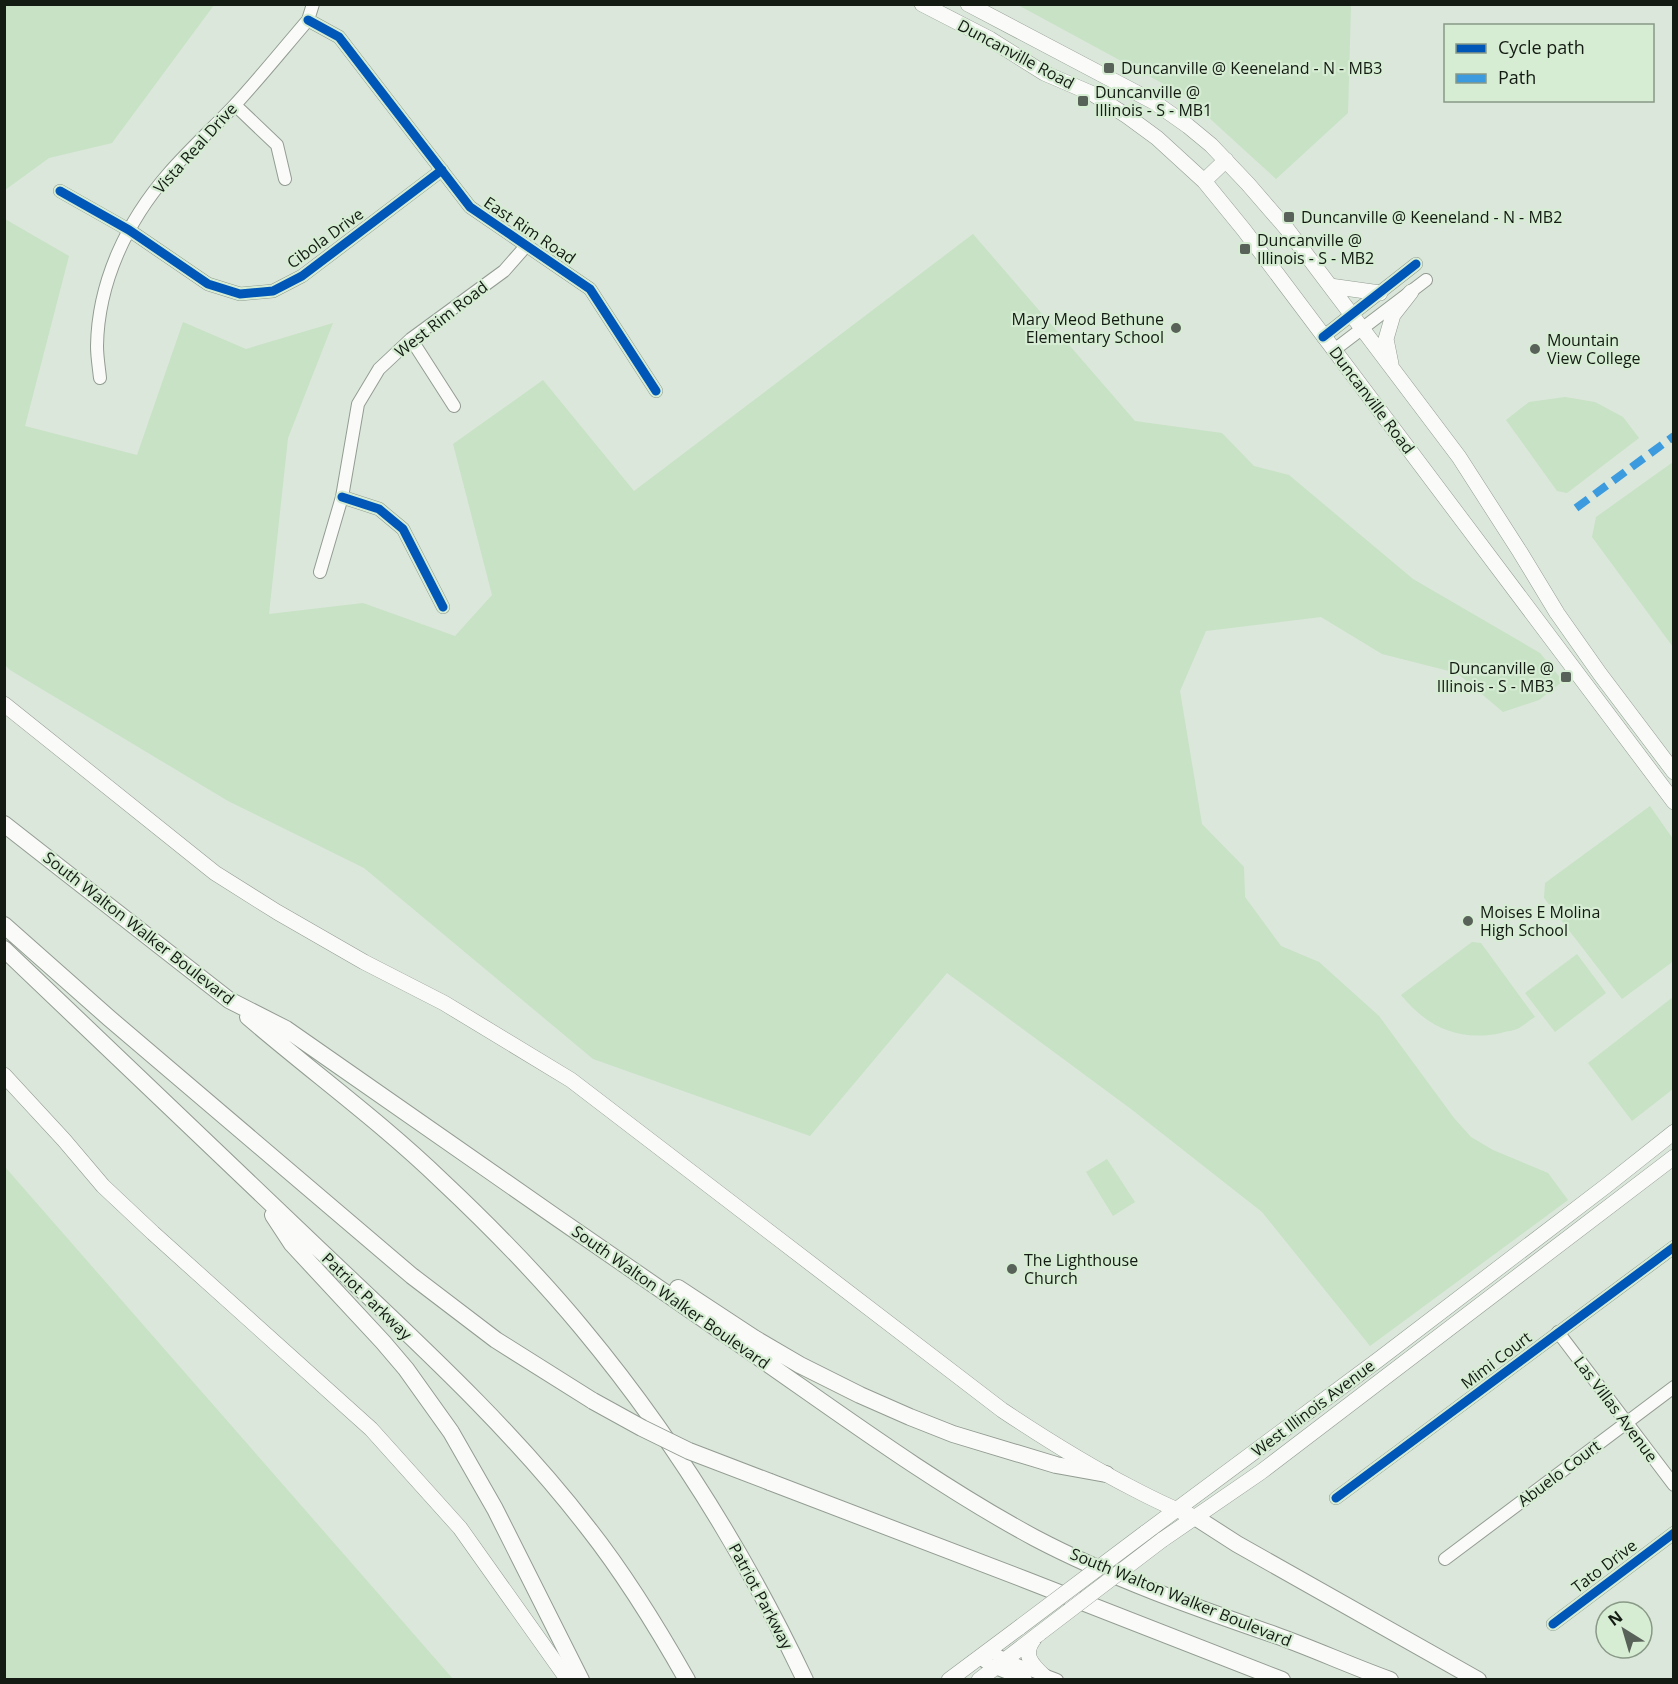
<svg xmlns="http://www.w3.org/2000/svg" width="1678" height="1684" font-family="'Open Sans',sans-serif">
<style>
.green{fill:#c7e2c5}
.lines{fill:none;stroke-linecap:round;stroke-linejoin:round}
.minor-casing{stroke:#939c92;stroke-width:14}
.major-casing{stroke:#939c92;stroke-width:16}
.highway-casing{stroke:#939c92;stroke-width:18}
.minor{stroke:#fafbf9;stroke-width:12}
.major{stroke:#fafbf9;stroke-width:15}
.highway{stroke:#fafbf9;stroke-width:16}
.major-bridge-casing{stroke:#939c92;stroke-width:16;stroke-linecap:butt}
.highway-bridge-casing{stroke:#939c92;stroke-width:18;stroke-linecap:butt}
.major-bridge{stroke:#fafbf9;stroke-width:15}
.highway-bridge{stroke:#fafbf9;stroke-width:16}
.quiet{stroke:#3b9bde;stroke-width:8;stroke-dasharray:15 8;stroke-linecap:butt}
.cycleway-casing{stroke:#d6edd4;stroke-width:13}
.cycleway{stroke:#0057b8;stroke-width:9}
.poi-dot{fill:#596258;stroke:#d6edd4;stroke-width:2}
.labels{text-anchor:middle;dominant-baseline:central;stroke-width:4.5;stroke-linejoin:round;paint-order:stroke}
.street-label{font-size:16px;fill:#131b12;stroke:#d6edd4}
.poi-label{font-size:16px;fill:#131b12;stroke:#d6edd4;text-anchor:start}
</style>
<rect width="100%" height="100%" fill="#dbe7da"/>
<path class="green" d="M5 4H214V5L112 143 49 158 5 190Z
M1018 5H1351L1348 113 1276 179 1184 95Z
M5 219 69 256 25 426 137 455 183 322 246 349 333 323 288 438 269 614 363 603 455 636 492 595 453 444 543 380 634 491 973 234 1135 421 1222 433 1254 466 1289 475 1413 579 1540 653 1563 681 1539 700 1503 712 1457 673 1382 654 1321 617 1206 631 1180 691 1202 824 1244 867 1245 897 1281 946 1319 962 1379 1016 1454 1118 1471 1137 1493 1150 1548 1173 1568 1200 1370 1346 1262 1212 1131 1109 947 973 810 1136 593 1059 364 868 228 801 10 670 5 665Z
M1565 397 1595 402 1623 417 1639 438 1567 493 1557 491 1506 420 1529 402Z
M1673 462V647L1592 537 1596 517Z
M1650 806 1673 839V960L1671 963 1622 999 1544 898 1545 883Z
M1472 942 1481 943 1535 1017C1530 1020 1524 1025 1519 1028 1514 1031 1507 1031 1501 1033 1459 1042 1427 1027 1401 995Z
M1577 954 1606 993 1555 1032 1525 993Z
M1673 997V1089L1632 1121 1588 1063Z
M1107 1159 1135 1202 1113 1216 1086 1172Z
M4 1167H5L453 1679H5Z"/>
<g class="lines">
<defs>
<path id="minor" d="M308 20 339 37 470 207 590 289 656 391
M235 105 277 145 285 179
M60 191 129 230 208 284 240 294 273 291 302 276 442 170
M1323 337 1416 264
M411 339 454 406
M1334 350 1426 280
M100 378C99 368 97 357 97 346 98 282 127 221 169 173 189 150 212 129 233 107 259 79 283 49 308 20L313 4
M342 497 379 509 403 529 443 607
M320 572 342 497 358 404 379 369 411 339 504 271 526 246
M1558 1332 1674 1485
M1336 1498 1674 1247
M1445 1559 1674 1387
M1553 1624 1674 1533
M989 1651 1015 1664 1057 1680
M979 1658 995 1668 1026 1680"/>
<path id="major" d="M922 4 990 39 1044 73 1093 94 1127 116 1157 138 1204 181 1244 230 1674 802
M968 4 1154 102 1188 126 1211 145 1248 184 1287 229 1459 457 1520 552 1557 613 1600 674 1674 772
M1204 181 1226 160
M1330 286 1380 293
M1391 364 1386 339 1393 315 1411 292
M4 704 215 873 277 912 364 962 444 1003 571 1080 1002 1410C1044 1438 1087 1465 1132 1488 1153 1499 1173 1509 1195 1517
M4 1075 64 1140 103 1186 153 1233 371 1429 460 1528 568 1680
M1145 1533 1378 1360 1606 1186 1674 1132
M1162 1540 1261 1472 1674 1157
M1034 1639C1022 1654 1031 1664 1044 1676
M949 1680 1020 1627
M979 1680 1040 1633"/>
<path id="highway" d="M4 824 229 1000 286 1029C436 1134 587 1239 738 1343 835 1410 931 1482 1035 1538 1111 1578 1194 1607 1275 1635 1314 1649 1351 1666 1390 1680
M4 925 109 1018 412 1276 496 1340 593 1401
M4 949C104 1045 204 1140 304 1235 402 1329 505 1420 588 1528 625 1575 657 1627 687 1680
M248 1017C312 1072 381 1122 442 1181 491 1227 539 1276 582 1328 671 1435 745 1554 805 1680
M273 1215 292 1244 383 1342 406 1369 451 1432 495 1509 581 1680
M678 1288 754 1338 800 1365 860 1395 910 1417 953 1434 1056 1465 1106 1474
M770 1482 1026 1580 1282 1680
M1195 1517 1237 1544 1478 1680"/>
</defs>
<use href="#minor" class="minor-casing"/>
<use href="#major" class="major-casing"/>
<use href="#highway" class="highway-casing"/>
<use href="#minor" class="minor"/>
<use href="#major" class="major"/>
<use href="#highway" class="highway"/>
<defs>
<path id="major-bridge" d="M1020 1627 1145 1533
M1040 1633 1162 1540"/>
<path id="highway-bridge" d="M593 1401 642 1428 689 1451 770 1482"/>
</defs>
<use href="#major-bridge" class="major-bridge-casing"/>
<use href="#highway-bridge" class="highway-bridge-casing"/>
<use href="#major-bridge" class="major-bridge"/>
<use href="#highway-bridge" class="highway-bridge"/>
<path class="quiet" d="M1576 508 1674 436"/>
<defs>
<path id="cycleway" d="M308 20 339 37 470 207 590 289 656 391
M60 191 129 230 208 284 240 294 273 291 302 276 442 170
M1323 337 1416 264
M342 497 379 509 403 529 443 607
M1336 1498 1674 1247
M1553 1624 1674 1533"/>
</defs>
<use href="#cycleway" class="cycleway-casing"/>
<use href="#cycleway" class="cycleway"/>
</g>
<g class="poi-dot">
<rect x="1103" y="62" width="12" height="12" rx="3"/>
<rect x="1077" y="95" width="12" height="12" rx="3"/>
<rect x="1283" y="211" width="12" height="12" rx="3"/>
<rect x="1239" y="243" width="12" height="12" rx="3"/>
<circle cx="1176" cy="328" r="6"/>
<circle cx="1535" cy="349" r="6"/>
<rect x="1560" y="671" width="12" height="12" rx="3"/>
<circle cx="1468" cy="921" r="6"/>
<circle cx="1012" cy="1269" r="6"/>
</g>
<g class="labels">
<g class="street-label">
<text transform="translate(1016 54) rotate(28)">Duncanville Road</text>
<text transform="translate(195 148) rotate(-48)">Vista Real Drive</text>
<text transform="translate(530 230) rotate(34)">East Rim Road</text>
<text transform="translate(325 238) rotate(-36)">Cibola Drive</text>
<text transform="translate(441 319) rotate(-38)">West Rim Road</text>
<text transform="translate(1372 400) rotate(53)">Duncanville Road</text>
<text transform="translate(139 928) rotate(38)">South Walton Walker Boulevard</text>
<text transform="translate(367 1296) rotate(44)">Patriot Parkway</text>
<text transform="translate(671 1297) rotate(35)">South Walton Walker Boulevard</text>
<text transform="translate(1496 1360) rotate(-37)">Mimi Court</text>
<text transform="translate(1313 1408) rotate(-37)">West Illinois Avenue</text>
<text transform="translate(1616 1409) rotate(53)">Las Villas Avenue</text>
<text transform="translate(1559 1473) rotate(-37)">Abuelo Court</text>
<text transform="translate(1604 1566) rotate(-37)">Tato Drive</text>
<text transform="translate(761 1596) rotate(62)">Patriot Parkway</text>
<text transform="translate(1181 1597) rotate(22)">South Walton Walker Boulevard</text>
</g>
<g class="poi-label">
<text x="1121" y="68">Duncanville @ Keeneland - N - MB3</text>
<text x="1095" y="92">Duncanville @<tspan x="1095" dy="18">Illinois - S - MB1</tspan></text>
<text x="1301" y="217">Duncanville @ Keeneland - N - MB2</text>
<text x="1257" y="240">Duncanville @<tspan x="1257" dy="18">Illinois - S - MB2</tspan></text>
<text x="1164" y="319" text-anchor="end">Mary Meod Bethune<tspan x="1164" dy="18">Elementary School</tspan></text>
<text x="1547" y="340">Mountain<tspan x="1547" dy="18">View College</tspan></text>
<text x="1554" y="668" text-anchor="end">Duncanville @<tspan x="1554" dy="18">Illinois - S - MB3</tspan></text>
<text x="1480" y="912">Moises E Molina<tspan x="1480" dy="18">High School</tspan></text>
<text x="1024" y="1260">The Lighthouse<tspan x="1024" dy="18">Church</tspan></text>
</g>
</g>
<rect width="1678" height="1684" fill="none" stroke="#131b12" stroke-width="12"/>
<rect x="1444" y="24" width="210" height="78" fill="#d6edd4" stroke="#889986" stroke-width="1.5"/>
<rect x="1456" y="44" width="30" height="9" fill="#0057b8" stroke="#889986" stroke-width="1.5"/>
<text x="1498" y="54" font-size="18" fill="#131b12">Cycle path</text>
<rect x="1456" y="74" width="30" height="9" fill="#3b9bde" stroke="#889986" stroke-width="1.5"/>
<text x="1498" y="84" font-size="18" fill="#131b12">Path</text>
<g transform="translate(1624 1630) rotate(323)"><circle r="28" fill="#d6edd4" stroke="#889986" stroke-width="1.5"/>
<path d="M0-4.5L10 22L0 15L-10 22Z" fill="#596258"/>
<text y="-9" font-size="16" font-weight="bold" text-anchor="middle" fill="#131b12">N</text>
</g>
</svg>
